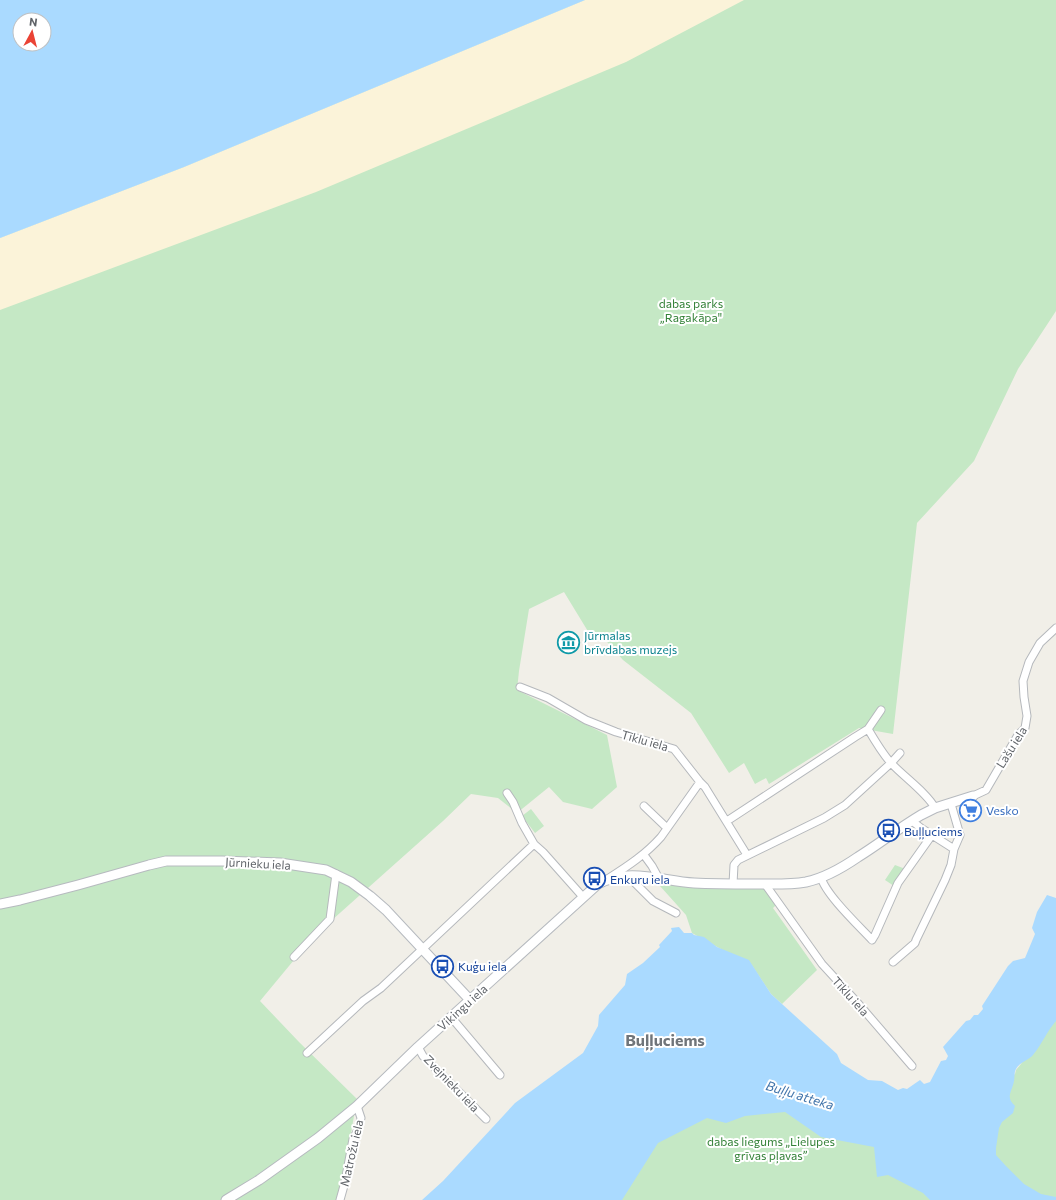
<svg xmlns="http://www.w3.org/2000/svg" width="1056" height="1200" font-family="Commissioner,sans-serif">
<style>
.green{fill:#c5e8c5}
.sand{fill:#fbf3d9}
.water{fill:#aadaff;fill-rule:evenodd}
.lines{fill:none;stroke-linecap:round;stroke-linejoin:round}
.street-casing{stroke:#b5b8bc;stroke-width:9}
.secondary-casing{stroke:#b6babf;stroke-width:11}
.street{stroke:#fff;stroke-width:7}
.secondary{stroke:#fff;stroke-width:9}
.labels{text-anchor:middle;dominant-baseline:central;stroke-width:4;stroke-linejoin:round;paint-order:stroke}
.park-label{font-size:12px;fill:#348238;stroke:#fff}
.culture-label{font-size:12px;fill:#0d838f;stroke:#fff;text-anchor:start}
.street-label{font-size:12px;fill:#5f6368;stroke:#fff}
.shop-label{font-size:12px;fill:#366cbe;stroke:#fff;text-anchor:start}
.transit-label{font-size:12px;fill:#164399;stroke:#fff;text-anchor:start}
.water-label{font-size:13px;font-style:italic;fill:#4174aa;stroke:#fff}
.district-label{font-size:16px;font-weight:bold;fill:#70757a;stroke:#fff}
</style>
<rect width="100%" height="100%" fill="#f1efe8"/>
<path class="green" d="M585 0H1056V311L1018 369 974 461 917 523 893 734 859 728 769 784 766 778 755 784 744 763 729 773 691 713 623 660 601 635 589 633 564 592 529 609 519 671 517 690 607 735 617 787 592 809 563 802 549 787 517 813 498 798 471 794 443 821 313 937 260 1001 299 1042 357 1099 347 1156 343 1200H0V238L184 167Z
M531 809 544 826 535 833 522 816Z
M895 865 908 870 897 888 885 880Z
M668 884 696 888H764L776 905 773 908 817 970 782 1004 771 994 749 961 746 963 692 933 686 915 660 886Z
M1056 1006V1200H603L657 1141 707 1117 773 1089 908 1161 1015 1074 1016 1070 1021 1064Z"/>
<path class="sand" d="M585 0H744L626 62 316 192 0 310V238L184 167Z"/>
<path class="water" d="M0 0H585L184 167 0 238ZM20 20H44V44H20Z
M1047 895 1056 898V1021C1047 1031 1042 1044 1033 1055 1029 1060 1020 1062 1016 1069 1014 1072 1015 1077 1014 1081 1012 1092 1005 1097 1015 1106L1013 1113 1002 1122 999 1128 996 1148V1155L1005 1165 1024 1184 1041 1194 1056 1197V1200H930L923 1193 888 1175 877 1177 874 1147 821 1137 785 1112 745 1116 726 1123 707 1118 658 1143 622 1200H422L443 1181 515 1103 583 1053 598 1026 599 1015 625 985 627 974 643 963 660 947 659 945 672 931 671 928 679 927 684 933H692L694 935 704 937 717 947 749 960 771 994 837 1054 841 1063 868 1080 882 1081 898 1090 903 1088 907 1089 920 1080 924 1084 930 1082 941 1061 946 1060 948 1056 943 1047 966 1021 970 1020 974 1015H978L983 1009 982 1006 1008 966 1013 961 1025 958 1035 934 1032 928 1037 912Z"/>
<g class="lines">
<defs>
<path id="street" d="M520 687 548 698 586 720 616 732 674 749 700 782 705 787 747 855
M868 729 881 710
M507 793 513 802 522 823 534 844 543 852 583 897
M973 796 986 790 1018 735 1025 728 1027 716 1024 697 1023 681 1029 662 1040 643 1056 628
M644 806 667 828
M727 821 855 737 868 729C875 741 882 753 891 763 904 777 927 793 935 808
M912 821 921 828 954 849
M644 855 652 866 658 877
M628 876 653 901 676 913
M821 877C825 894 859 926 872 940L875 935 898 883 932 835
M609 878C628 866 646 854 661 837L700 782
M733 884 734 865 738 860 824 818 845 805 891 763 900 753
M765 884 822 964 856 1001 912 1066
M294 957 330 919 336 874
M893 962 915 943 916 940 945 880 951 865 954 849 960 835 951 804
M451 1017 500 1075
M418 1047 423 1056 486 1119
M307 1053 363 1001 381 988 534 844
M340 1200 345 1182 353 1139 358 1130 361 1118 357 1106"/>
<path id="secondary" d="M0 904 20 900 78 885 149 865 166 861H222L280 863 326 870 351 882 370 896 386 910 470 1000
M226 1200 259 1180 318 1138 357 1106 418 1047 598 884C630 867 661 881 694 883 714 884 734 884 754 884 772 884 789 885 806 882 825 878 842 868 858 857 879 844 899 828 921 815L935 808 973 796"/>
</defs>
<use href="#street" class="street-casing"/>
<use href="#secondary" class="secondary-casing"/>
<use href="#street" class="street"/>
<use href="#secondary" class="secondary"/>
</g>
<defs>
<symbol id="museum-ring" viewBox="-11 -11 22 22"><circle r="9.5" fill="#fff" stroke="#0f9aa8" stroke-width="1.5"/><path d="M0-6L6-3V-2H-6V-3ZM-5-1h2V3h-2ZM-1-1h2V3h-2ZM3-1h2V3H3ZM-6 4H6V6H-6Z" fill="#0f9aa8"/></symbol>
<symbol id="supermarket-ring" viewBox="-11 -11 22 22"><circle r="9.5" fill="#fff" stroke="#3f7fe0" stroke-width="1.5"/><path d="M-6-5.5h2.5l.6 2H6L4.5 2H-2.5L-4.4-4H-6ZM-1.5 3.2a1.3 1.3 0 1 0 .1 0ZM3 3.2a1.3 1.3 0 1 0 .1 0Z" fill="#3f7fe0"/></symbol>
<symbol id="bus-ring" viewBox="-11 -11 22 22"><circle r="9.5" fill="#fff" stroke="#1a4fb4" stroke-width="1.5"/><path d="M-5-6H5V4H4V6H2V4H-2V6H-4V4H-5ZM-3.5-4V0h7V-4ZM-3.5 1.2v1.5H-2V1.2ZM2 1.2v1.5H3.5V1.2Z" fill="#1a4fb4"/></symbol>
</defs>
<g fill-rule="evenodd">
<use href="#museum-ring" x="556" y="630" width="25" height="25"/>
<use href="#supermarket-ring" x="958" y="798" width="25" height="25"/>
<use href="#bus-ring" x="876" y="818" width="25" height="25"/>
<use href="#bus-ring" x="582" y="866" width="25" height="25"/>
<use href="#bus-ring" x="430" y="954" width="25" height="25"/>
</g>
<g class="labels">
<g class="park-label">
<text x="691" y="303">dabas parks<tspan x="691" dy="14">„Ragakāpa"</tspan></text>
<text x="771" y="1141">dabas liegums „Lielupes<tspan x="771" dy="14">grīvas pļavas”</tspan></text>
</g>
<g class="culture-label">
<text x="584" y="635">Jūrmalas<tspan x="584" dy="14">brīvdabas muzejs</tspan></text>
</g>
<g class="street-label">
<text transform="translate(645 740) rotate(16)">Tīklu iela</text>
<text transform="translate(1011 747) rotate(-58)">Lašu iela</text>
<text transform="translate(258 863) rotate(3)">Jūrnieku iela</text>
<text transform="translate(851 996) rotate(48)">Tīklu iela</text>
<text transform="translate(462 1007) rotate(-42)">Vikingu iela</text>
<text transform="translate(452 1083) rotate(46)">Zvejnieku iela</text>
<text transform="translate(351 1153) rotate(-77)">Matrožu iela</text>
</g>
<g class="shop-label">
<text x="986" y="810">Vesko</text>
</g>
<g class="transit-label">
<text x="904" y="831">Buļļuciems</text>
<text x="610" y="879">Enkuru iela</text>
<text x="458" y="966">Kuģu iela</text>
</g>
<g class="water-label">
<text transform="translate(800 1095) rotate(17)">Buļļu atteka</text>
</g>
<g class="district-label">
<text x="665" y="1039">Buļļuciems</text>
</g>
</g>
<g transform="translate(32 32) rotate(7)"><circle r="19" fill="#ffffff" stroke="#bfc1c3"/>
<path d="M0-3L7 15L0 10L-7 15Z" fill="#ea4335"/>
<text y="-6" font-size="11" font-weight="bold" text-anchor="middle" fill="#5f6368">N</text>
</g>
</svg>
